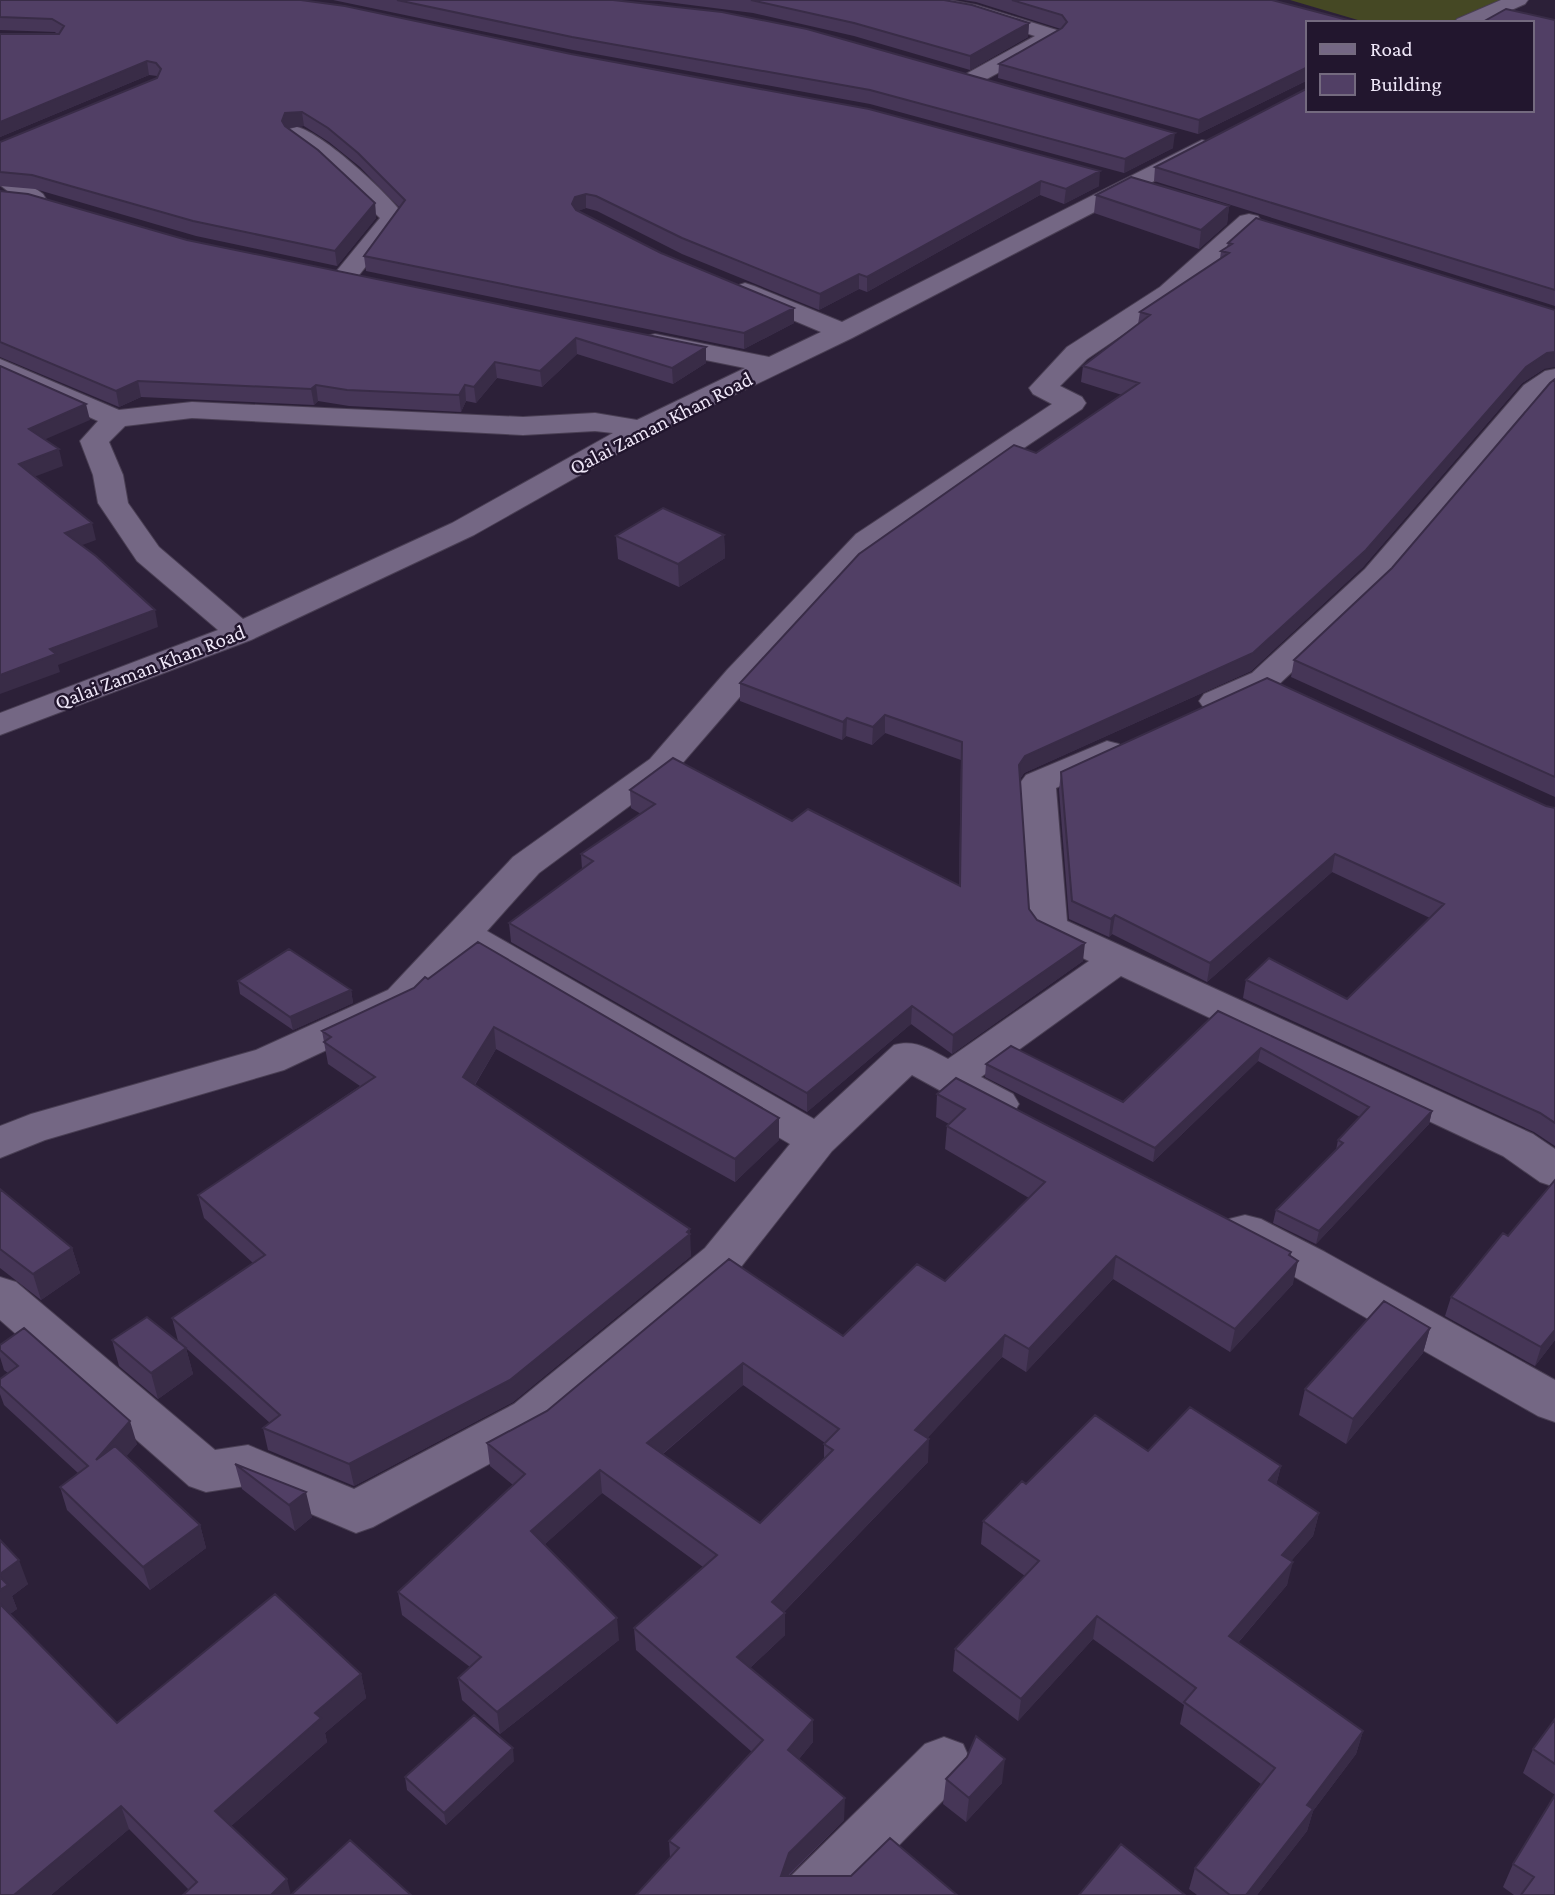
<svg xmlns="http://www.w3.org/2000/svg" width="1555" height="1895" font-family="'Crimson Pro',serif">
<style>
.green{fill:#454824}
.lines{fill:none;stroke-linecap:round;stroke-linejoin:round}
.minor-casing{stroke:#493e53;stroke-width:2}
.minor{fill:#746784;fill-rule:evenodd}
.wall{fill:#463657;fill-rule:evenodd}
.shaded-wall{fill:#392c47}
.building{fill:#513f65;stroke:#392c47;stroke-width:2;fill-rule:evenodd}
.labels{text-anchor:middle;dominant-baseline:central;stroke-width:5;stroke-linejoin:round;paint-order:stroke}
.far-street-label{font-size:21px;fill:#efe7f8;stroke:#22162e}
</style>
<rect width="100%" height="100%" fill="#2c2038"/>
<path class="green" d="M1290 0H1518L1464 23H1368Z"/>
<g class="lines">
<defs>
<path id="minor" d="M906 0H949L976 5 1060 31 1063 35 1060 39 974 86 966 84 963 79 966 74 1035 36 972 16 909 4Z
M1501 0H1528L1525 4 1482 23H1454L1457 19Z
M297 127C323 133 390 195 405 217L352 284 343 287 334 284 330 279 380 218 322 162 289 139 286 134 289 129Z
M1202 140 1210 142 1214 147 1210 152 852 338 651 435 474 535 251 640 0 735V713L218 630 137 561 98 503 93 475 80 441 98 421 0 377V359L119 410 192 402 523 417 595 413 637 420 745 368 646 348 642 342 646 336 655 334 769 357 821 332 736 296 732 291 736 286 745 283 754 286 842 322ZM192 418 523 435 595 431 613 433 452 523 243 619 159 547 128 503 123 475 109 442 125 426Z
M0 167 8 169 43 194 46 199 43 204C25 208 13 195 0 185Z
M1249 214 1258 216 1261 221 1258 226 1178 297 1087 359 1060 386 1082 397 1086 403 1082 409 878 546 751 684 674 773 539 873 487 931 814 1119 894 1045C915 1039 929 1049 948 1059L1089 961 1036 936 1030 927 1020 783 1026 775 1107 741 1119 744 1124 751 1119 758 1056 788 1067 921 1533 1134 1555 1149V1187L1540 1182 1503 1156 1121 976 981 1077 1013 1094 1019 1104 1013 1114 998 1119 983 1114 912 1075 832 1151 737 1272 548 1432 373 1527 356 1533 245 1486 206 1492 189 1486 0 1320V1277L16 1282 215 1450 248 1445 354 1489 514 1404 705 1248 790 1144 467 953 416 1008 284 1070 45 1140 0 1158V1126L31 1114 256 1050 388 990 513 857 650 759 727 670 856 534 1052 404 1033 394 1029 388 1067 347 1160 287 1240 216Z
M1555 369V389L1544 397 1387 583 1276 687 1228 708 1216 711 1204 708 1199 701 1204 694 1252 673 1365 569 1524 385 1545 371Z
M1245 1215 1261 1219 1325 1252 1555 1380V1422L1538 1416 1293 1276 1229 1243 1223 1231 1229 1219Z
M944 1737 963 1744 971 1762 963 1780 850 1895H783L791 1876 925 1744Z"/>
</defs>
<use href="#minor" class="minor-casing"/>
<use href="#minor" class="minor"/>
</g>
<path class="wall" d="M0 0 1099 186 1064 204 1040 195 867 292 859 289 819 310 682 254 597 211 586 208 577 211 794 323 744 349 366 271 364 256 400 208 360 167 329 142 304 126 287 128 375 203 376 218 337 266 196 236 35 189 0 186V142L157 78V76L149 75 0 137V34H57L55 32 0 30Z
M333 0H613L1173 148 1124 173 870 104 573 50Z
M635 0H944L1029 23 1028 37 970 70 854 36 753 13 659 1Z
M963 0H1272L1308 23V80L1198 134 998 78 999 64 1061 29 976 2Z
M1555 20V306L1154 181 1155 167Z
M0 191 187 240 706 363 673 384 577 354 542 387 497 378 476 403 466 401 461 412 349 406 318 401 314 405 141 397 119 407 0 357Z
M1096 195 1229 206 1227 224 1199 249 1094 213Z
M1228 243 1544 369 1522 383 1363 567 1251 671 1024 773 1020 779 1029 909 1037 920 1083 961 952 1054 911 1024 807 1112 511 942 509 923 582 869 581 854 641 814 631 808 630 790 792 821 959 886 961 760 885 733 872 745 846 736 842 740 740 701V683L1036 453 1122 395 1081 382 1083 366 1138 324 1140 312 1220 259 1221 251 1227 247Z
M1555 379V797L1291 677 1294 660 1392 568Z
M724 535 725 558 679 587 618 559 616 536Z
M1061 772 1555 808V1146L1534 1132 1243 998 1246 980 1347 999 1430 918 1332 872 1207 982 1112 934 1109 937 1069 919 1059 790Z
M238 981 351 990 353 1003 293 1030 240 994Z
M414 988 779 1140 735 1182 496 1049 475 1085 691 1251V1256L513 1402 354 1486 268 1450 263 1428 270 1423 178 1341 172 1318 253 1263 204 1218 198 1195 360 1086 328 1064 322 1031Z
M1218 1011 1432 1111 1429 1124 1316 1244 1273 1223 1276 1210 1336 1150 1338 1140 1360 1117 1258 1061 1153 1162 985 1077 986 1064 1123 1102Z
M937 1094 1291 1252 1290 1256 1293 1284 1230 1352 1113 1279 1026 1372 1002 1357 927 1438 928 1462 784 1612 785 1635 750 1668 813 1720V1742L799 1759 844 1820 789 1876 957 1895H636L670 1858 669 1841 752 1752 636 1650 634 1628 703 1567 602 1493 545 1544 619 1640 500 1734 462 1700 458 1678 470 1667 402 1615 398 1592 513 1485 490 1466 487 1443 547 1411 843 1336 945 1281 1029 1198 945 1149 947 1126 949 1124 936 1117ZM743 1385 825 1443 824 1444V1460L760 1523 663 1454Z
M0 1189 72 1248 80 1273 41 1300 0 1268Z
M1508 1236 1555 1340 1535 1366 1445 1316 1451 1297Z
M1430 1328 1423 1353 1346 1444 1299 1415 1305 1389Z
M112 1340 186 1348 193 1374 158 1399 119 1366Z
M0 1345 137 1444 126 1456 200 1525 206 1548 150 1590 67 1510 60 1487 78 1473 4 1405 0 1394V1379L8 1373 4 1370 0 1357Z
M1148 1451 1281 1466 1276 1485 1319 1513 1313 1536 1291 1561 1287 1585 1238 1643 1363 1731 1356 1754 1313 1811 1307 1831 1257 1895H1197L1189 1889 1195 1868 1261 1784 1180 1724 1184 1705 1093 1639 1018 1721 953 1671 955 1649 1025 1576 981 1544 983 1521 1026 1484Z
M235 1464 312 1517 295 1531 242 1489Z
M0 1540 28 1584 12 1596 17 1609 10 1614 117 1723 361 1674 366 1698 325 1733 327 1742 231 1826 291 1895H183L189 1890 129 1829 51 1895H0Z
M1555 1719V1895H1514L1503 1887 1513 1864 1555 1795 1523 1773 1533 1749Z
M514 1761 446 1825 407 1790 405 1777Z
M946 1779 1002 1783 966 1822 943 1804Z"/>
<path class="shaded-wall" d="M1029 23 1028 37 970 70V56Z
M147 61 149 75 0 137V122Z
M1308 67V80L1198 134 1199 120Z
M302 112 304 126 287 128 284 135 282 121 285 113Z
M1175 133 1173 148 1124 173 1125 159Z
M1100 171 1099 186 1064 204 1066 189Z
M1041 181 1040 195 867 292V277Z
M586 194V208L576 212 572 204 575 197Z
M375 203 376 218 337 266 335 251Z
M1229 206 1227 224 1199 249 1201 230Z
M859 274V289L819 310 820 294Z
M794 308V323L744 349V333Z
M576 338 577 354 542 387 540 371Z
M706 347V363L673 384 672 368Z
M1555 352V367L1544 369 1522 383 1363 567 1251 671 1024 773 1017 783 1019 765 1025 756 1526 367 1547 353Z
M495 362 497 378 476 403 474 387Z
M138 381 141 397 119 407 116 391Z
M316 385 318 401 314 405 311 389Z
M465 385 466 401 461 412 459 395Z
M86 404 90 420 32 445 29 429Z
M59 449 63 466 23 481 19 464Z
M92 523 96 540 69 550 65 533Z
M724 535 725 558 679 587 678 564Z
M155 610 158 627 58 665 60 672 0 694V675L50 649Z
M885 715V733L872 745 873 727Z
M847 718 846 736 842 740 843 722Z
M1335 854 1332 872 1207 982 1210 963Z
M1115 915 1112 934 1109 937 1111 919Z
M1085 943 1083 961 952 1054 953 1035Z
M351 990 353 1003 293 1030 290 1017Z
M912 1006 911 1024 807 1112V1093Z
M494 1027 496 1049 466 1099 463 1077Z
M1261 1048 1258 1061 1153 1162 1155 1148Z
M1432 1111 1429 1124 1316 1244 1319 1231Z
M779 1118V1140L735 1182V1159Z
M690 1229 691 1256 513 1402 354 1486 349 1464Z
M72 1248 80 1273 41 1300 33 1274Z
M1291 1252 1287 1273 1298 1261 1293 1284 1230 1352 1235 1329Z
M1116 1256 1113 1279 1026 1372 1029 1349Z
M1430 1328 1423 1353 1346 1444 1353 1419Z
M1555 1330V1340L1535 1366 1541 1347Z
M1005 1335 1002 1357 914 1453 915 1430Z
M186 1348 193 1374 158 1399 151 1373Z
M743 1363V1385L648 1466 647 1443Z
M130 1421 137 1444 104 1483 96 1460Z
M929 1439 928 1462 772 1624V1602Z
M1281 1466 1275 1489 1269 1480Z
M600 1470 602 1493 534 1554 531 1531Z
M306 1492 312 1517 295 1531 289 1505Z
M1319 1513 1313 1536 1277 1577 1282 1555Z
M200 1525 206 1548 150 1590 143 1567Z
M19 1560 28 1584 12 1596 17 1609 2 1620 0 1616V1574Z
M1293 1562 1287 1585 1224 1659 1229 1636Z
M785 1613V1635L738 1679 737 1657Z
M1097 1616 1093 1639 1018 1721 1021 1699Z
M617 1618 619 1640 500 1734 497 1712Z
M361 1674 366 1698 325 1733 327 1742 222 1834 215 1811 315 1713Z
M813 1720V1742L788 1772V1750Z
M1363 1731 1356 1754 1313 1811 1307 1831 1257 1895H1246L1307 1805Z
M513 1748 514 1761 446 1825 444 1813Z
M1005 1759 1002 1783 966 1822 969 1798Z
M845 1798 844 1820 789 1874 782 1895 781 1876 789 1853Z
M121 1806 129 1829 51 1895H14Z
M287 1879 291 1895H271Z"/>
<path class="building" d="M0 0H301L345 6 571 54 869 109 1100 171 1066 189 1041 181 867 277 859 274 820 294 682 238 596 196 586 194 575 197 572 204 576 210 661 253 794 308 744 333 364 256 405 200 358 153 328 128 302 112 285 113 282 121 285 126 318 150 375 203 335 251 193 221 32 175 0 172V142L157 78 161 69 156 63 147 61 0 122V34H59L64 26 52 19 0 17Z
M397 0H613L722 12 807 29 1175 133 1125 159 870 90 572 37Z
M751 0H944L972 5 1029 23 970 56 854 23Z
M1012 0H1272L1359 23H1308V67L1199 120 999 64 1062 28 1067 22 1062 15Z
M1506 9 1555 20V290L1155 167 1308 88V110H1532V23H1481Z
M1131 177 1229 206 1201 230 1096 195Z
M0 191 28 194 187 240 706 347 672 368 576 338 540 371 495 362 474 387 465 385 459 395 347 390 316 385 311 389 138 381 116 391 0 342Z
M1256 218 1555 310V352L1547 353 1526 367 1366 550 1253 653 1025 756 1019 765 1029 909 1037 920 1085 943 953 1035 912 1006 807 1093 509 923 593 861 581 854 655 804 630 790 673 758 792 821 808 809 960 886 962 742 885 715 873 727 847 718 843 722 740 683 859 554 1014 445 1036 453 1139 383 1083 366 1150 315 1140 312 1229 253 1221 251 1232 244 1228 243Z
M0 366 86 404 29 429 59 449 19 464 92 523 65 533 96 556 155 610 50 649 56 654 0 675Z
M1555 379V777L1294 660 1392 568 1550 383Z
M663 508 724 535 678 564 616 536Z
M1267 678 1546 806 1555 808V1123L1540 1113 1246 980 1269 958 1347 999 1444 904 1335 854 1210 963 1115 915 1111 919 1072 901 1061 772Z
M478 942 779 1118 735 1159 494 1027 463 1077 690 1229 687 1232 690 1234 510 1380 349 1464 263 1428 280 1415 172 1318 265 1255 198 1195 375 1077 324 1042 331 1037 322 1031 414 988 425 977 428 979Z
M289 949 351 990 290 1017 238 981Z
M1218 1011 1432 1111 1319 1231 1276 1210 1343 1143 1338 1140 1369 1107 1261 1048 1155 1148 986 1064 1011 1046 1123 1102Z
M956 1078 1291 1252 1289 1255 1298 1261 1235 1329 1116 1256 1029 1349 1005 1335 915 1430 929 1439 772 1602 785 1613 737 1657 813 1720 788 1750 845 1798 789 1853 781 1876H851L890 1838 957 1895H636L679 1848 669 1841 763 1740 634 1628 717 1555 600 1470 531 1531 617 1618 497 1712 458 1678 481 1657 398 1592 525 1474 487 1443 547 1411 729 1259 843 1336 917 1264 945 1281 1045 1182 947 1126 965 1109 937 1094ZM743 1363 839 1429 824 1444 833 1450 760 1523 647 1443Z
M1555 1180V1330L1541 1347 1451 1297 1503 1233 1508 1236Z
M0 1189 72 1248 33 1274 0 1249Z
M1384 1301 1430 1328 1353 1419 1305 1389Z
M147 1317 186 1348 151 1373 112 1340Z
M24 1328 130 1421 96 1460 115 1446 200 1525 143 1567 60 1487 88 1466 0 1386V1379L18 1366 0 1350V1345Z
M1190 1407 1281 1466 1269 1480 1319 1513 1282 1555 1293 1562 1229 1636 1363 1731 1307 1805 1313 1809 1246 1895H1230L1195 1868 1275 1768 1184 1702 1196 1688 1097 1616 1021 1699 955 1649 1039 1561 983 1521 1022 1481 1026 1484 1095 1415 1148 1451Z
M235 1464 306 1492 289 1505Z
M0 1540 19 1560 0 1574Z
M0 1577 8 1585 0 1590Z
M275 1594 361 1674 315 1713 321 1718 215 1811 287 1879 271 1895H183L197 1882 121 1806 14 1895H0V1604L117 1723Z
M474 1715 513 1748 444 1813 405 1777Z
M1555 1719V1764L1533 1749Z
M976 1736 1005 1759 969 1798 946 1779 967 1757Z
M1555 1795V1895H1521L1534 1877 1513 1864Z
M350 1840 411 1895H291Z
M1121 1844 1185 1895H1079Z"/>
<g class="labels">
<g class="far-street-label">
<text transform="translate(661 423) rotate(-27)">Qalai Zaman Khan Road</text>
<text transform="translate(150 667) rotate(-21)">Qalai Zaman Khan Road</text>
</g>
</g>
<rect x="1306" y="21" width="228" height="91" fill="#22162e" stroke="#746a7f" stroke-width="2"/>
<rect x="1320" y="44" width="35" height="10" fill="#746784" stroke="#746a7f" stroke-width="2"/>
<text x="1370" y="56" font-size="21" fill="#efe7f8">Road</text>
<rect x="1320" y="74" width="35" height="21" fill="#513f65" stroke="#746a7f" stroke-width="2"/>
<text x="1370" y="91" font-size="21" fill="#efe7f8">Building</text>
</svg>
